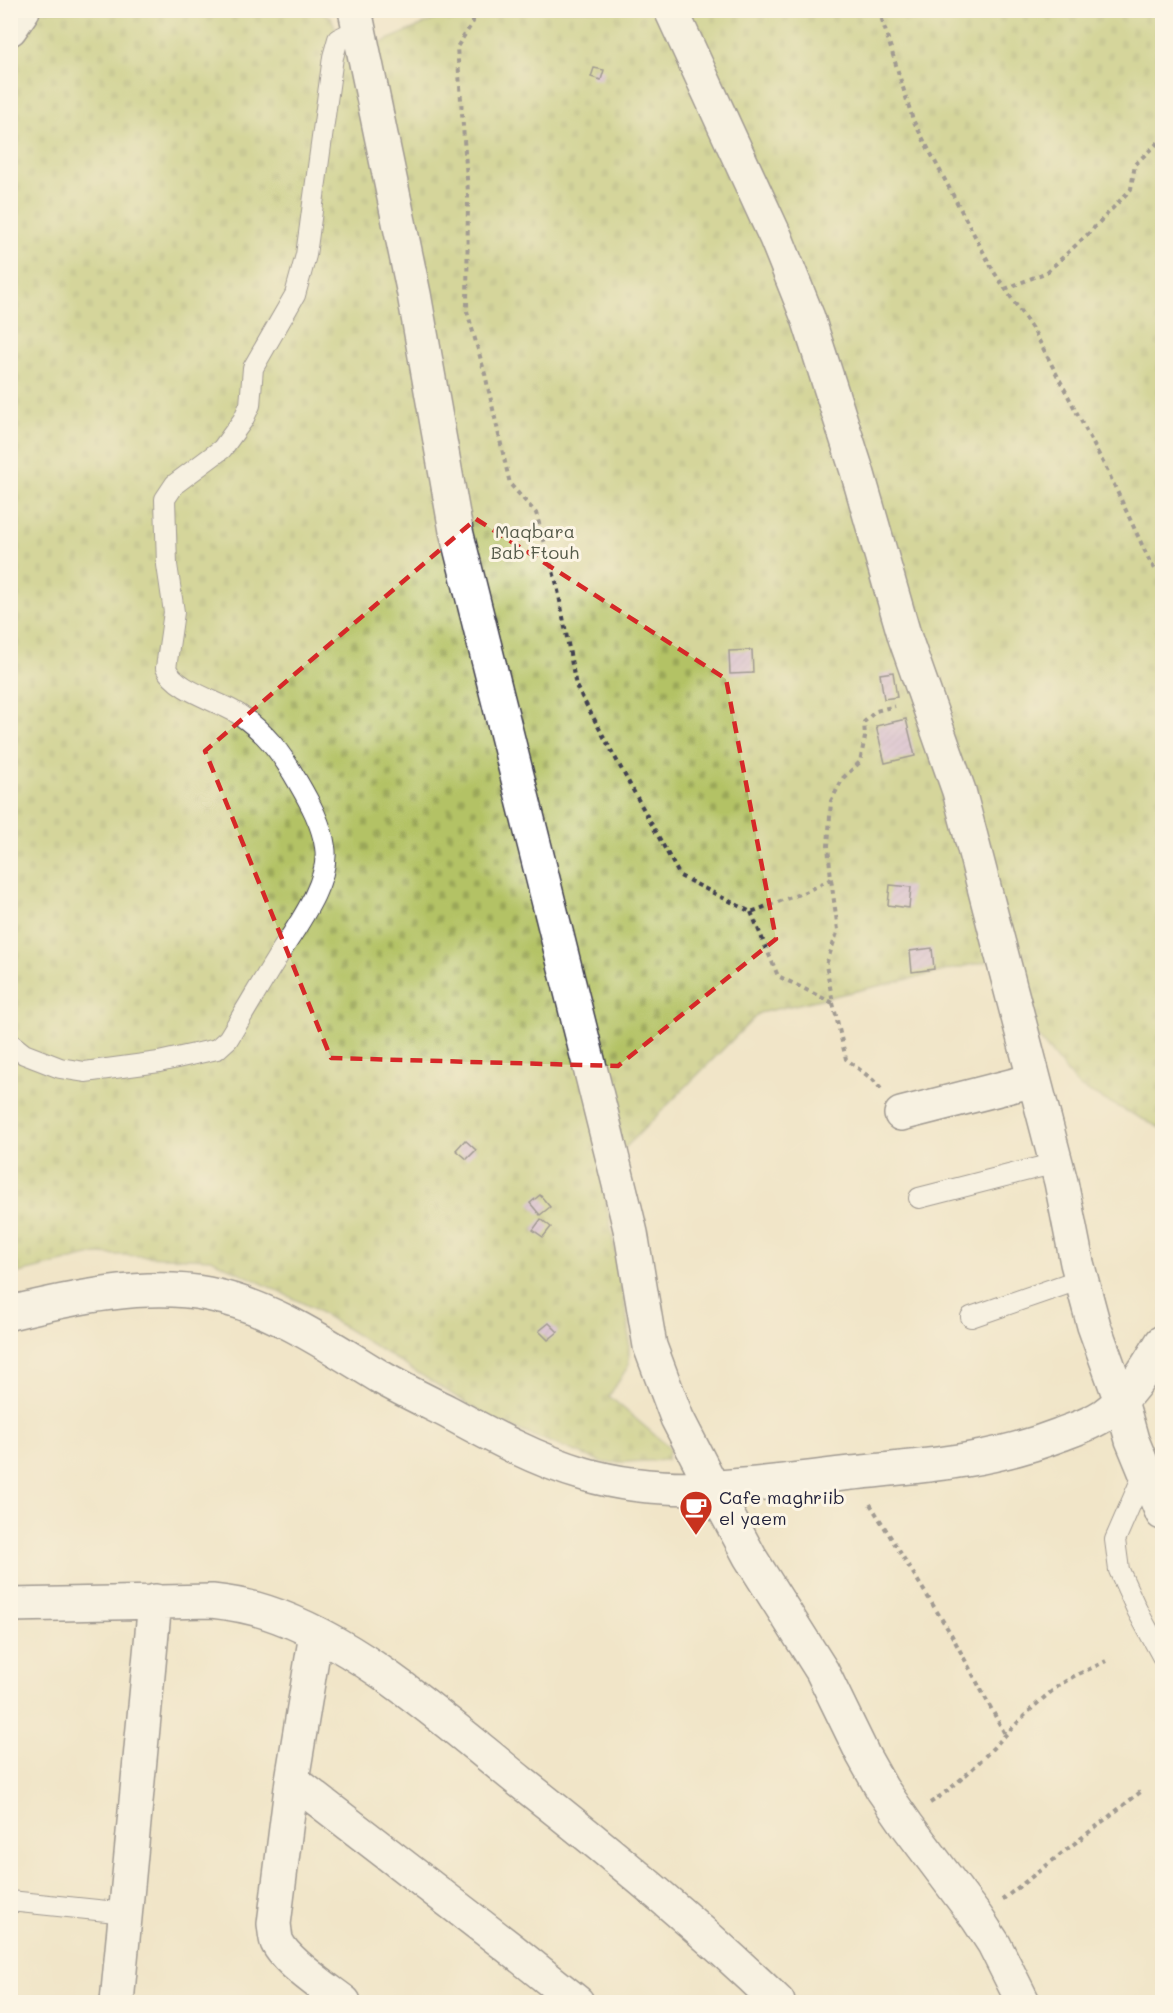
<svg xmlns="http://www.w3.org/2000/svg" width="1173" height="2013" font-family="Mali,sans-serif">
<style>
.cemetery{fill:url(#cemetery-stones);stroke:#6a7250;stroke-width:1.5}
.building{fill:url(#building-hatch)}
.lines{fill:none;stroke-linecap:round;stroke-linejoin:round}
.service-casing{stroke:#413f50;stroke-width:22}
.minor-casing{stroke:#413f50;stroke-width:36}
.path{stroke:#413f50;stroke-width:4;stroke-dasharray:4.5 4.5;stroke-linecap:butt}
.service{stroke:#fff;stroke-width:20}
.minor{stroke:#fff;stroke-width:33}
.marked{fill:none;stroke:#d62828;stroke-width:4.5;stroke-dasharray:12 8;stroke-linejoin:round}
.labels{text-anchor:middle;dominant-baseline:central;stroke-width:6;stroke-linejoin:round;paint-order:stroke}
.park-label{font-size:18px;fill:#555a4a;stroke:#fcf5e5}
.poi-label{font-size:18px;fill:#22223b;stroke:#fcf5e5;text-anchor:start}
</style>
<defs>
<pattern id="cemetery-stones" width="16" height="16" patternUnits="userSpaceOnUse" patternTransform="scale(1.5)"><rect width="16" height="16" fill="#b3c265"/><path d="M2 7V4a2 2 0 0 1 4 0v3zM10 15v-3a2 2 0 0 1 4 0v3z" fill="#9aa659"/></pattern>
<pattern id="building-hatch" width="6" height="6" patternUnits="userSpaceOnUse" patternTransform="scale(1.5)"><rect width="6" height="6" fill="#c7a2e1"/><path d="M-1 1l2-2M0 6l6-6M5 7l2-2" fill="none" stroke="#a184b8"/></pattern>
</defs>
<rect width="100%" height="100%" fill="#fcf5e5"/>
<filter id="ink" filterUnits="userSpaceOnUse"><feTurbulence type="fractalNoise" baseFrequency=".0167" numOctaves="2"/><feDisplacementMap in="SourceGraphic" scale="12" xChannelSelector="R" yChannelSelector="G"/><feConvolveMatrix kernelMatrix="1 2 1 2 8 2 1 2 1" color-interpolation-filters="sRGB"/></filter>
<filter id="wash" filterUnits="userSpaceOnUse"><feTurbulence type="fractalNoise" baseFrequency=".008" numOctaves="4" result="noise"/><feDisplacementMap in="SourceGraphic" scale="24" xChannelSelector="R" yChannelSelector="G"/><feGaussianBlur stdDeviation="1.35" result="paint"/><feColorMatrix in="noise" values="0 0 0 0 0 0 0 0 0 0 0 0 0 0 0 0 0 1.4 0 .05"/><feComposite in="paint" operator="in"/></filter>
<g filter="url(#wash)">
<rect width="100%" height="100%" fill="#f1e5c8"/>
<path class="cemetery" d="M457 10 1162 11V1129L1079 1087 1034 1032 1015 955 759 1013 601 1172 629 1329V1365L609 1396 670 1448 667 1460 605 1463 497 1422 313 1308 211 1259 96 1254 11 1275V11H316L331 17 344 51 378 44Z"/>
<g id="blocks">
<path class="building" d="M594 68 604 70 601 80 591 77Z
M752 650 753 673 730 674 729 651Z
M893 672 897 697 884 699 880 674Z
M906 719 915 756 885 763 876 726Z
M890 885 911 887 909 908 888 905Z
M932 948 934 969 912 972 910 951Z
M465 1140 476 1150 467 1159 456 1150Z
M540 1195 550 1207 540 1215 530 1203Z
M541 1219 551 1227 543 1237 533 1230Z
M549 1323 558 1332 548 1340 539 1331Z"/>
</g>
</g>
<g filter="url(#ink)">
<use href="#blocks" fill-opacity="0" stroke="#413f50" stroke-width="1.5"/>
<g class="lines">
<defs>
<path id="service" d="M10 1043 24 1054 60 1068 85 1072 159 1062 217 1049 228 1039C244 1013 259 987 275 961 293 931 331 883 325 847 322 825 310 803 299 784 282 754 267 733 237 713 218 701 175 690 166 668L174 612 167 565 165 499 175 484 222 449 243 420 250 405 253 368 295 295 306 255 333 57 338 39 360 28
M919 1198 1056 1163
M971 1317 1081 1279
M1145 1471 1115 1540 1119 1570 1137 1610 1162 1656
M10 1901 126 1913"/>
<path id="minor" d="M355 10 414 294 456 531 624 1204 631 1233 650 1346 677 1418 713 1488 750 1557 822 1671 863 1755 882 1789 907 1825 977 1918 994 1944 1023 2002
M671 10 776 238 808 318 857 471 905 638 959 791 1061 1182 1077 1263 1094 1326 1121 1401 1132 1440 1162 1513
M10 29 23 10
M901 1114 1034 1080
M10 1313C71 1298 146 1282 208 1294 273 1307 326 1344 382 1378 403 1390 426 1401 448 1412 492 1436 536 1460 584 1474 672 1500 762 1483 851 1473 923 1466 990 1462 1059 1435 1075 1429 1091 1424 1104 1415 1130 1397 1146 1368 1162 1342
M10 1605 212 1601C230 1603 248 1606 266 1612 359 1642 446 1722 522 1783 610 1852 697 1924 778 2002
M316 1634 292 1780 274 1924C275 1930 275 1937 277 1942 286 1962 327 1989 344 2002
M292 1780 511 1949 577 2002
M117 2002 155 1601"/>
</defs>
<use href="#service" class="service-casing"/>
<use href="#minor" class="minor-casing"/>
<path class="path" d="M473 10V22L457 47 468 192 467 311 485 374 510 484 536 513 557 585 576 686 680 876 751 912 805 892 831 879 828 846 831 801 843 778 860 762 865 737 864 722 876 711 895 706
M879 10 913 120 994 272 1035 333 1108 472 1151 564 1162 576
M1005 289 1047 272 1089 233 1131 189 1135 164 1162 139
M751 912 778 976 833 1003 826 965 838 930 831 879
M833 1003 846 1059 873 1080 882 1090
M870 1504 951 1634 1006 1736
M930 1803C981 1770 1013 1719 1060 1685 1073 1675 1091 1669 1106 1661
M1002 1900 1143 1790"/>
<use href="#service" class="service"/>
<use href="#minor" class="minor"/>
</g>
</g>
<path d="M0 0H1173V2013H0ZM476 519 726 679 776 939 618 1066 331 1058 205 751Z" fill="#f1e5c8" fill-opacity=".55" fill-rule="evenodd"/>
<path class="marked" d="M476 519 726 679 776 939 618 1066 331 1058 205 751Z"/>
<defs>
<symbol id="cafe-pin" viewBox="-11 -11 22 30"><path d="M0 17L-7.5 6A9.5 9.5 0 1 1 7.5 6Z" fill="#c8321e" stroke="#fcf5e5"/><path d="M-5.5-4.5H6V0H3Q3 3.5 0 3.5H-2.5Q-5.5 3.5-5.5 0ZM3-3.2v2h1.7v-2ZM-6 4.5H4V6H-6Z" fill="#fff"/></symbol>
</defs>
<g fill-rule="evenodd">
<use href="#cafe-pin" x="677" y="1488" width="38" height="52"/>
</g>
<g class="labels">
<g class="park-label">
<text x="535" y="531">Maqbara<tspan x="535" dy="21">Bab Ftouh</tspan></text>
</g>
<g class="poi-label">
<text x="719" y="1497">Cafe maghriib<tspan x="719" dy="21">el yaem</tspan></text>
</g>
</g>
<rect width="1173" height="2013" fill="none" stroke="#fcf5e5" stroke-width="36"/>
</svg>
